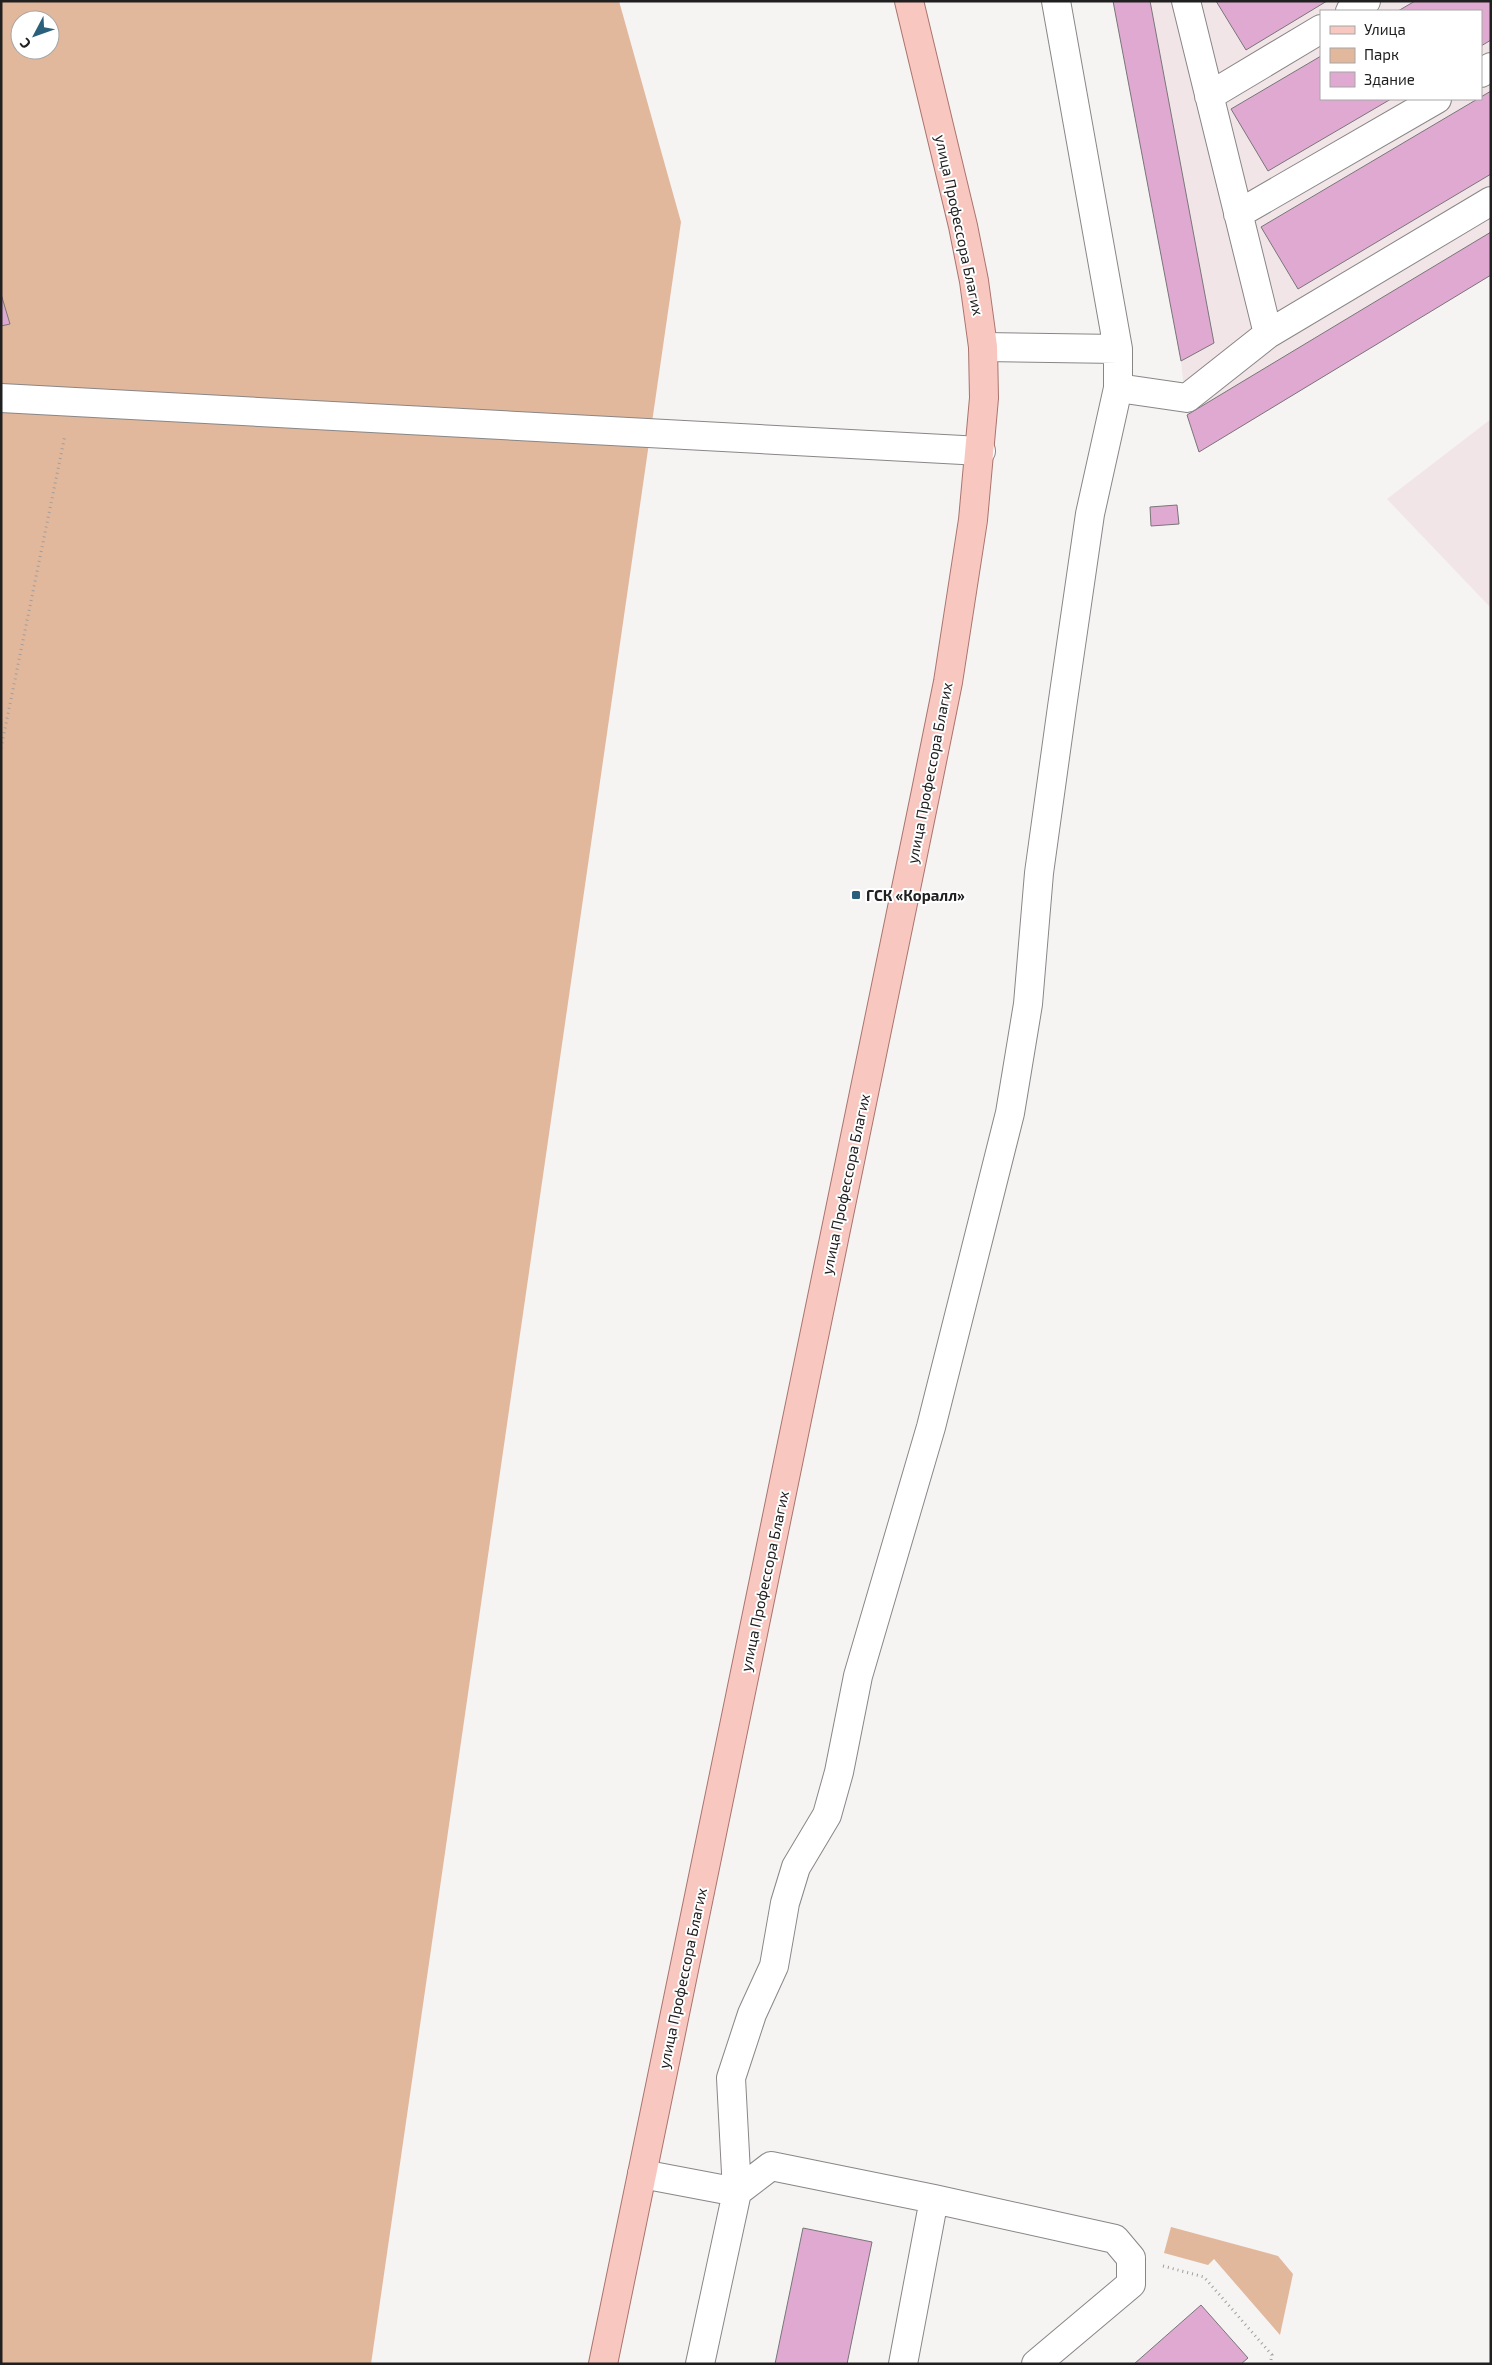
<svg xmlns="http://www.w3.org/2000/svg" width="1492" height="2365" font-family="'Exo 2',sans-serif">
<style>
.built{fill:#f1e5e7;fill-rule:evenodd}
.green{fill:#e2b89d;fill-rule:evenodd}
.building{fill:#e0a9d1;stroke:#787678}
.lines{fill:none;stroke-linecap:round;stroke-linejoin:round}
.minor-casing{stroke:#898686;stroke-width:30}
.major-casing{stroke:#aa746d;stroke-width:30}
.path{stroke:#a09e9e;stroke-width:3;stroke-dasharray:1 4;stroke-linecap:butt}
.minor{stroke:#fff;stroke-width:28}
.major{stroke:#f8c7c0;stroke-width:28}
.poi-dot{fill:#2a607b;stroke:#fff;stroke-width:2}
.labels{text-anchor:middle;dominant-baseline:central;stroke-width:4;stroke-linejoin:round;paint-order:stroke}
.street-label{font-size:15px;fill:#212020;stroke:#fff}
.poi-label{font-size:15px;font-weight:bold;fill:#212020;stroke:#fff;text-anchor:start}
</style>
<rect width="100%" height="100%" fill="#f6f3f3"/>
<path class="built" d="M1113 1H1491V275L1199 452 1187 415 1181 361ZM1321 11H1481V99H1321Z
M1491 419V608L1387 499Z"/>
<path class="green" d="M1 1H619L681 222 371 2364H1ZM20 20H50V50H20Z
M1171 2227 1278 2256 1293 2274 1280 2335 1214 2259 1208 2265 1164 2253Z"/>
<path class="building" d="M1113 1H1150L1214 343 1181 361Z
M1216 1H1327L1246 50Z
M1415 1H1491V40L1481 46V11H1398Z
M1321 56V99H1391L1268 171 1231 109Z
M1491 91V174L1298 289 1261 227Z
M1491 232V275L1199 452 1187 415Z
M1 294 10 324 1 326Z
M1177 505 1179 524 1151 526 1150 507Z
M803 2228 872 2242 847 2364H775Z
M1201 2305 1248 2358 1241 2364H1134Z"/>
<g class="lines">
<defs>
<path id="minor" d="M1350 11 1366 1
M1481 73 1491 67
M1209 96 1321 29
M1238 214 1437 99
M1268 334 1491 201
M983 347 1118 349
M1118 388 1187 398 1268 334 1186 1
M1 398 981 451
M642 2174 737 2192 771 2166 934 2199 1115 2239 1131 2258V2284L1036 2364
M700 2364 737 2192 731 2078 752 2014 774 1966 785 1903 796 1867 827 1815 839 1772 858 1676 931 1427 1010 1113 1028 1004 1039 873 1062 707 1090 514 1118 388V349L1056 1
M903 2364 934 2199"/>
<path id="major" d="M603 2364 926 791 948 682 973 520 984 398 983 347 974 281 963 226 909 1"/>
</defs>
<use href="#minor" class="minor-casing"/>
<use href="#major" class="major-casing"/>
<path class="path" d="M1 748 65 435
M1163 2266 1204 2277 1272 2355 1270 2364"/>
<use href="#minor" class="minor"/>
<use href="#major" class="major"/>
</g>
<rect class="poi-dot" x="851" y="890" width="10" height="10" rx="2.5"/>
<g class="labels">
<g class="street-label">
<text transform="translate(960 225) rotate(78)">улица Профессора Благих</text>
<text transform="translate(929 773) rotate(-79)">улица Профессора Благих</text>
<text transform="translate(845 1184) rotate(-78)">улица Профессора Благих</text>
<text transform="translate(764 1581) rotate(-78)">улица Профессора Благих</text>
<text transform="translate(682 1978) rotate(-78)">улица Профессора Благих</text>
</g>
<g class="poi-label">
<text x="866" y="895">ГСК «Коралл»</text>
</g>
</g>
<rect width="1492" height="2365" fill="none" stroke="#212020" stroke-width="5"/>
<rect x="1320" y="10" width="162" height="90" fill="#ffffff" stroke="#a6a6a6"/>
<rect x="1330" y="26" width="25" height="8" fill="#f8c7c0" stroke="#a6a6a6"/>
<text x="1364" y="35" font-size="15" fill="#212020">Улица</text>
<rect x="1330" y="48" width="25" height="15" fill="#e2b89d" stroke="#a6a6a6"/>
<text x="1364" y="60" font-size="15" fill="#212020">Парк</text>
<rect x="1330" y="72" width="25" height="15" fill="#e0a9d1" stroke="#a6a6a6"/>
<text x="1364" y="85" font-size="15" fill="#212020">Здание</text>
<g transform="translate(35 35) rotate(229)"><circle r="24" fill="#ffffff" stroke="#a6a6a6"/>
<path d="M0-4L9 19L0 12L-9 19Z" fill="#2a607b"/>
<text y="-8" font-size="14" font-weight="bold" text-anchor="middle" fill="#212020">С</text>
</g>
</svg>
